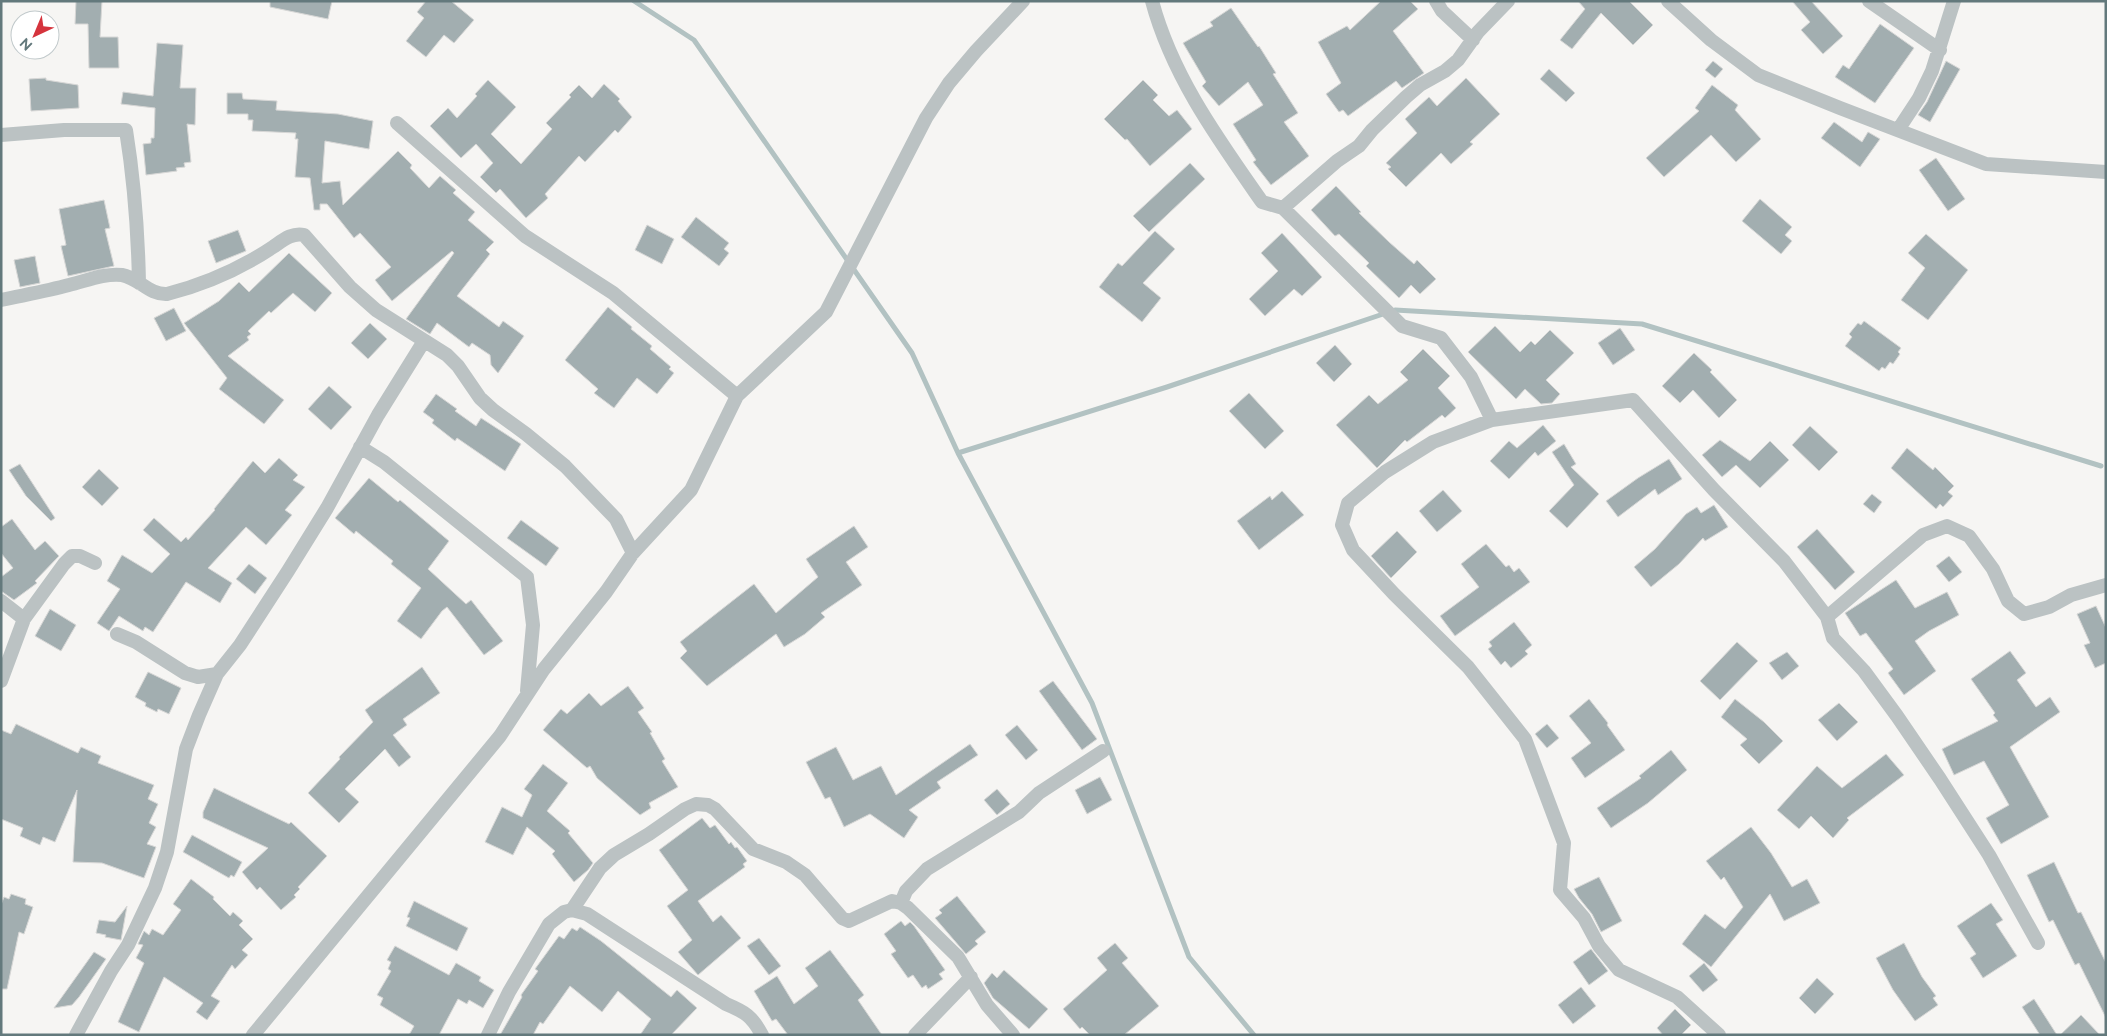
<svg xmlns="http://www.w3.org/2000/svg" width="2107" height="1036" font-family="Raleway,sans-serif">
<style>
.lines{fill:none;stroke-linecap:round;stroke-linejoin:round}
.stream{stroke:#b2c2c2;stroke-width:5}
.building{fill:#a2aeb0;stroke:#d7d7d6}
.street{stroke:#bbc2c3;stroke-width:14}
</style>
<rect width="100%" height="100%" fill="#f6f5f3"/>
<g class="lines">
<path class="stream" d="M634 1 694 40 912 353 958 453 1092 703 1189 957 1254 1035
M958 453 1167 387 1395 310 1642 324 2101 466"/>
</g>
<path class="building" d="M76 1H102L100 37H118L119 68H89L88 24H75Z
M270 1H332L328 19 270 7Z
M426 1H451L474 20 454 43 444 35 426 57 406 41 424 18 417 12Z
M1381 1H1410L1418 9 1393 31 1424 73 1402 88 1396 81 1348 116 1343 110 1339 112 1326 94 1341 83 1318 42 1347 26 1350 30Z
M1578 1H1629L1653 25 1633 45 1601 13 1572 49 1560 40 1585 9Z
M1792 1H1811L1843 36 1823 54 1801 30 1810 22Z
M1231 8 1258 47 1259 46 1276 73 1273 74 1298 113 1284 122 1309 156 1271 185 1253 162 1256 160 1233 124 1263 105 1248 82 1219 106 1202 86 1206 82 1183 43 1213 26 1210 22Z
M1880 24 1914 48 1875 103 1835 77 1843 65 1849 69Z
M157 43 183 45 180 88H196L195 125 187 124 191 162 184 163 185 167 176 168 177 171 146 175 143 144 151 143V138H154L155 108 121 104 123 92 153 96Z
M1713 61 1723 69 1715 78 1705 70Z
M1946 61 1960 69 1930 122 1918 115 1927 102Z
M1549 69 1575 93 1566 102 1540 79Z
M46 78V80L78 85 79 108 31 111 29 79Z
M1466 78 1500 114 1470 142 1473 144 1451 164 1441 153 1406 187 1388 169 1391 167 1386 163 1417 133 1405 119 1429 97 1437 106Z
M488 80 516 107 491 134 521 164 552 129 546 123 571 97 569 95 579 85 592 98 604 84 620 99 618 101 632 117 618 133 615 130 585 162 579 156 545 194 548 198 526 218 500 189 496 193 480 177 493 163 476 144 461 158 430 126 448 108 457 118 477 96 475 94Z
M1143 80 1158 95 1153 100 1169 116 1177 110 1192 129 1150 166 1127 139 1125 140 1104 119Z
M1712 85 1738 105 1735 110 1761 139 1736 162 1711 135 1664 177 1646 158 1699 111 1695 108Z
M227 93H242L243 99 277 101 276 110 338 114 373 121 369 149 325 141 322 183 340 181 343 205 398 151 412 165 410 168 429 188 440 176 456 190 453 193 475 212 468 220 494 242 486 250 490 254 457 296 499 327 503 321 524 336 498 373 491 365 490 355 472 343 469 347 437 323 430 334 406 319 454 253 452 251 392 301 375 280 391 267 360 233 354 238 327 204H320V210H314L310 178 295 177 298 139H295L296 133 252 131 253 120H248V114H227Z
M1834 122 1862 142 1868 132 1880 139 1860 167 1821 138Z
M1936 158 1965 199 1948 211 1919 170Z
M1190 163 1205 179 1149 232 1133 216Z
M1336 186 1361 212 1359 213 1389 242 1414 264 1417 260 1436 279 1420 294 1411 285 1399 298 1366 266 1369 263 1339 234 1335 236 1311 210Z
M1760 199 1792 227 1785 235 1792 241 1781 254 1742 221Z
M104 200 110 228 105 229 114 266 68 276 61 246 66 245 59 209Z
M696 217 729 243 724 249 729 253 719 266 681 237Z
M647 225 674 239 662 264 635 250Z
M238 230 246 251 216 263 208 241Z
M1155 231 1175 249 1143 283 1161 298 1142 322 1099 287 1118 263 1122 266Z
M1282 233 1322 277 1302 296 1294 289 1265 316 1249 299 1278 271 1261 253Z
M1926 234 1968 270 1928 320 1901 300 1925 268 1908 253Z
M289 253 332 293 315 312 293 293 271 313 269 311 248 331 251 334 247 337 249 340 228 356 284 400 264 424 219 389 227 378 184 323 219 301 239 282 249 292Z
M35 256 40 283 20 287 14 260Z
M608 307 632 327 631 329 652 346 650 349 671 367 669 369 674 373 657 394 637 378 614 408 594 393 598 389 565 360Z
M174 308 186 331 166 341 154 318Z
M1864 321 1901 348 1898 352 1900 354 1893 364 1890 362 1885 369 1882 367 1879 371 1845 346 1852 337 1849 334 1858 323 1861 325Z
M370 323 387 339 368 359 351 343Z
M1495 326 1520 352 1531 341 1535 345 1550 330 1574 353 1546 380 1560 394 1552 403 1541 404 1525 389 1516 399 1468 352Z
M1620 328 1635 350 1613 365 1598 343Z
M1335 345 1352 364 1334 382 1316 363Z
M1423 349 1450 376 1438 388 1456 408 1445 418 1442 415 1407 442 1405 440 1377 468 1336 425 1369 395 1378 404 1408 380 1400 372Z
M1694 353 1712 370 1710 372 1737 400 1719 418 1693 390 1680 403 1662 386Z
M329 386 352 407 331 430 308 409Z
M1249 393 1284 431 1265 449 1229 411Z
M436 394 457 409 455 411 476 426 481 418 521 444 505 471 457 438 455 441 432 423 434 420 423 412Z
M1543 425 1556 441 1538 456 1535 452 1509 479 1490 461 1509 441 1517 448Z
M1810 426 1838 452 1819 471 1792 445Z
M1720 440 1750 461 1770 441 1789 460 1760 488 1736 465 1722 477 1702 455Z
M1564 444 1576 464 1571 467 1599 494 1567 528 1549 511 1574 485 1552 452Z
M1907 448 1933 470 1935 467 1954 486 1948 492 1953 496 1943 507 1940 504 1936 509 1891 468Z
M279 458 298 475 293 480 305 487 285 510 292 515 266 545 246 527 208 568 232 583 220 603 186 582 153 632 145 627 143 631 119 616 109 631 97 623 120 589 107 581 122 555 152 573 170 554 143 530 154 518 181 542 186 537 188 540 215 510 214 509 253 461 265 473Z
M1669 459 1682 479 1658 495 1655 489 1618 517 1606 501 1638 478Z
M20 464 55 518 51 521 26 496 9 470Z
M99 469 119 488 102 506 82 487Z
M369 478 398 502 400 500 449 541 428 569 466 604 471 600 503 641 484 655 447 607 442 611 421 639 397 621 421 588 391 564 393 561 356 531 354 534 335 518Z
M1443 490 1462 511 1437 532 1419 511Z
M1282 491 1304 515 1259 550 1237 521 1270 496 1272 500Z
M1872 494 1882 502 1874 513 1863 504Z
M1714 505 1728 527 1705 541 1703 538 1679 564 1651 587 1634 567 1655 549 1686 514 1697 507 1701 513Z
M12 519 35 550 45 541 59 556 35 581 37 583 14 600 1 591V577L13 568 1 553V527Z
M521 520 559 548 546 566 507 538Z
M854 526 868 547 846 562 862 585 821 613 825 617 805 634 784 647 776 634 707 686 680 658 687 651 680 642 754 584 776 613 818 577 806 559Z
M1817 529 1855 572 1835 590 1797 547Z
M1397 531 1417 552 1391 578 1371 556Z
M1486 544 1506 567 1509 565 1514 572 1519 568 1530 582 1455 636 1440 616 1479 587 1461 564Z
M1949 556 1962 572 1949 582 1936 566Z
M249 564 267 578 255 594 236 579Z
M1896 580 1915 608 1947 592 1959 615 1929 631 1915 641 1936 671 1904 695 1888 673 1893 669 1866 633 1860 636 1845 613Z
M2096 606 2106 628V663L2095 668 2084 645 2090 643 2077 614Z
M50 609 76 625 61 651 35 636Z
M1514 622 1532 645 1525 651 1528 654 1511 668 1505 661 1501 665 1488 649 1492 646 1489 642Z
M1737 642 1758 661 1720 700 1700 681Z
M2010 651 2026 673 2017 680 2036 707 2050 697 2060 712 2010 747 2049 817 2001 844 1986 818 2009 805 1984 761 1954 775 1942 749 1998 721 1993 715 1995 713 1971 679Z
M1787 652 1799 666 1782 680 1769 663Z
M422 667 440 693 403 719 407 725 393 735 411 757 399 767 385 749 345 789 359 802 339 823 308 793 340 759 339 757 373 722 365 710Z
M148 672 181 688 169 714 158 709 157 712 145 706 146 703 135 697Z
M1053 681 1097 739 1082 750 1039 691Z
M628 686 644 708 638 712 652 732 650 733 665 759 662 761 678 787 649 803 651 808 640 815 597 778 590 766 587 768 543 730 561 709 567 714 589 693 601 706Z
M1589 699 1608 723 1607 725 1625 750 1585 778 1571 758 1591 743 1569 716Z
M1735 699 1764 722 1783 741 1759 764 1740 745 1747 739 1721 717Z
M1839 703 1858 722 1837 741 1818 720Z
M16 724 78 753 81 747 101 756 98 763 154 785 148 799 158 804 149 823 156 827 147 844 156 847 144 878 102 863 73 862 77 790 55 842 43 837 40 845 20 836 23 828 1 819V730L11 734Z
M1547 724 1559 738 1547 748 1535 734Z
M1017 725 1038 750 1026 760 1005 735Z
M970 744 978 755 937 782 941 788 909 810 918 817 904 838 870 814 844 827 830 797 825 799 806 762 836 747 853 780 881 766 896 795Z
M1671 750 1687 770 1648 803 1611 828 1597 808 1641 778 1639 776Z
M1886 754 1904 775 1847 818 1849 820 1833 838 1811 816 1799 829 1777 810 1817 766 1842 788Z
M543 764 568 783 547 811 570 831 568 833 593 863 588 870 574 882 552 854 555 851 527 827 513 855 485 842 502 807 522 817 532 795 524 789Z
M1100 777 1112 800 1087 814 1075 790Z
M214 788 289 824 291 822 327 856 298 887 300 889 294 895 296 897 281 910 260 887 257 890 242 872 268 848 203 818V812Z
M997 789 1010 804 997 815 984 800Z
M702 818 710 828 715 825 729 844 731 842 735 848 737 847 747 861 743 864 745 867 698 901 713 922 721 915 741 938 698 975 678 952 692 940 667 906 688 890 659 850Z
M1751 827 1771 853 1792 887 1807 879 1820 903 1784 921 1770 894 1711 967 1682 944 1705 914 1725 929 1743 907 1724 877 1721 880 1706 861Z
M192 835 242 862 234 877 231 875 229 878 183 852Z
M2054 862 2078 913 2081 912 2106 963V1018L2079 963 2075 965 2053 920 2049 922 2027 875Z
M1599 877 1622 921 1601 932 1592 914 1579 898 1574 889Z
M191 879 214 897 213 899 230 916 233 912 243 921 239 925 253 939 242 950 248 955 235 969 232 965 211 996 220 1001 207 1020 196 1012 203 1003 164 977 139 1032 118 1022 144 963 136 958 143 945 138 944 144 931 149 935 152 929 163 935 181 910 173 904Z
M11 894 26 899 25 904 33 907 24 934 19 932 7 989H1V905L4 897 9 899Z
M957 896 986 932 975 941 978 944 966 954 935 918 942 913 939 910Z
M414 901 468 928 457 951 406 926 410 918 407 917Z
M1991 903 2003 920 1996 924 2017 956 1983 978 1970 958 1976 954 1957 926Z
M127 906 121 940 105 937 106 935 96 933 99 920 115 922Z
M901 921 905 926 910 922 914 926 945 970 939 974 943 979 928 989 926 985 922 988 913 975 908 978 891 954 896 951 884 934Z
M580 927 601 941 671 997 677 990 697 1008 671 1035H640L651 1019 618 991 602 1012 570 986 543 1024 540 1022 533 1035H500L522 997 521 995 538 971 535 969 559 936 564 939 572 928 577 931Z
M759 938 781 966 769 975 747 946Z
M1115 943 1128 958 1122 963 1159 1006 1124 1035H1090L1082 1027 1080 1029 1063 1009 1107 970 1097 958Z
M1904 943 1922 977 1936 996 1933 998 1938 1005 1915 1021 1893 990 1876 958Z
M395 946 449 975 456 963 481 977 479 981 494 990 483 1008 469 1000 467 1004 458 999 439 1035H409L414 1026 380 1005 383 998 377 995 391 971 388 969 391 962 387 960Z
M1591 949 1608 971 1589 985 1573 962Z
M830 950 864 995 858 1000 882 1035H788L776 1019 772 1021 754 991 777 976 794 1004 818 986 805 968Z
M94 952 106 959 79 997 72 1005 54 1008Z
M1704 963 1718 980 1703 992 1689 976Z
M1004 970 1048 1009 1029 1029 993 998 984 983 992 973 997 978Z
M1817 978 1834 994 1815 1014 1799 998Z
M1581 987 1596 1006 1573 1024 1558 1005Z
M2034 999 2057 1035H2040L2022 1007Z
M1675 1009 1691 1025 1681 1035H1663L1657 1028Z
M2081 1015 2100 1035H2060Z"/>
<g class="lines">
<path class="street" d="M1152 1C1172 76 1218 139 1262 202L1283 208
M1436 1 1442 11 1473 40
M1668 1 1711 40 1758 75 1840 108 1986 164 2106 172
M1869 1 1940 50
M397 123 525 236 613 293 737 396
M1898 130 1919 98 1932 71 1954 1
M1 135 64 130H126C134 180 138 232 139 283
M1 300C24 295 47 291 69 285 86 281 104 273 122 275 139 278 149 295 167 294 206 284 240 269 273 247 282 241 292 232 304 235L350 287 376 310 447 355 458 366 480 398 493 410 526 434 565 466 616 519 633 553
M1492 420 1471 377 1441 338 1402 326 1283 208 1337 161 1359 146 1372 130 1406 97 1420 85 1445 71 1458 60 1478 32 1508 1
M360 447 384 462 527 577 533 625 527 691
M1 601 24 619
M117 634 136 642 185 673 198 677 217 674
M1 681 24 619 64 564 72 556H80L95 563
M901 903 906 891 927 869 1019 812 1039 793 1103 751
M572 910 600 868 614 855 649 834 685 809 696 804 708 805 715 809 753 849 786 862 805 875 842 918 849 921 892 901 901 903 908 908 958 957 987 1005 1013 1035
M2038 943 1989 855 1940 779 1897 716 1864 671 1833 638 1827 617 1923 535 1947 526 1969 536 1993 569 2008 601 2024 614 2049 607 2071 595 2106 585
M76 1035 111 971 128 945 155 888 167 852 186 749 199 715 217 674 240 645 288 571 327 508 378 415 424 341
M253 1035 500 736 544 669 606 592 633 553 691 490 737 396 826 312 926 118 949 83 976 51 1023 1
M488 1035 509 992 549 924 564 912 572 910 587 914 726 1004C745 1012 752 1016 762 1035
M915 1035 971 977
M1719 1035 1677 997 1619 970 1599 946 1584 918 1560 890 1564 843 1525 739 1468 667 1394 594 1353 550 1342 525 1348 503 1385 472 1433 442 1492 420 1633 400 1714 490 1784 561 1827 617"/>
</g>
<rect width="2107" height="1036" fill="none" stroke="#63797c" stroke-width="5"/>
<g transform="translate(35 35) rotate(224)"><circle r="24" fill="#ffffff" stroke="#c1c9cb"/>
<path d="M0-4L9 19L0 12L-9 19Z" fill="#d5343d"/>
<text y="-8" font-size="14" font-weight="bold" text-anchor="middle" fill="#63797c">N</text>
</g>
</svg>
